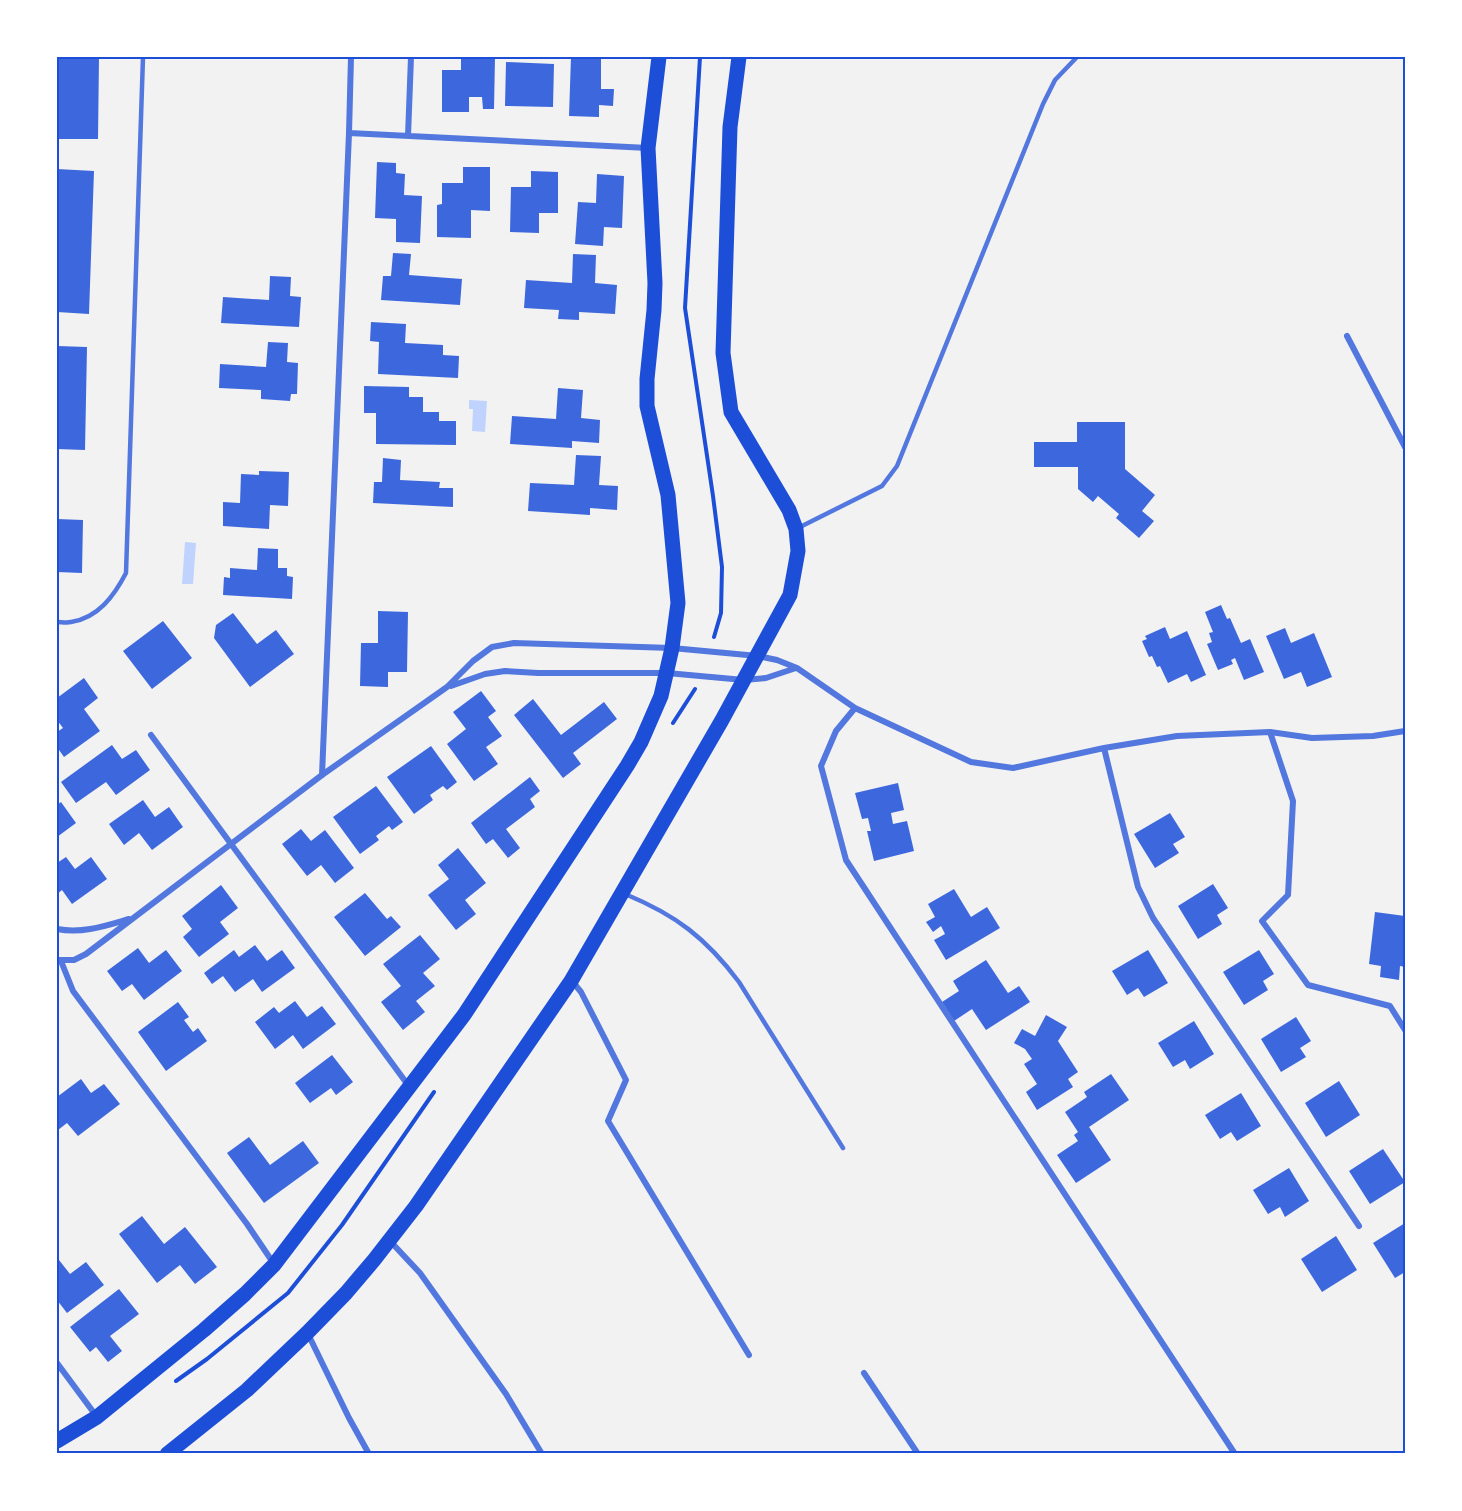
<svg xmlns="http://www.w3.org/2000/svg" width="1462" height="1511" font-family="'Roboto Serif',serif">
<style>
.water{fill:#bfd3fe}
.building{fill:#3d67dc}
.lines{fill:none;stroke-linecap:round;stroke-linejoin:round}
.path{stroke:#1d4ed8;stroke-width:4}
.service{stroke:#5277de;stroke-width:4.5}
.minor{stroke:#5277de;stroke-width:6}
.primary{stroke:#1d4ed8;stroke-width:15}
.neatline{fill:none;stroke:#1d4ed8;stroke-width:2}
</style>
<rect width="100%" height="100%" fill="#f2f2f2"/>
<path class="water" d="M469 400 487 401 485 432 472 431 473 409H469Z
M185 542 196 543 193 584H182Z"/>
<path class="building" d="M58 57H99L98 139H57Z
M461 57H495L494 109H483L482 97H469V112H442V70H461Z
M571 57H601V89H614L613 106 599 105V117L569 116Z
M506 62 554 64 553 107 505 106Z
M377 162 396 163V173L405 174 404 195 422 196 420 243 396 242V219L375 218Z
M463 167H490V211L471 210V238L437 237V205L442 204V183H463Z
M57 169 94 171 89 314 57 312Z
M531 171 558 172V213H539V233L510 232 511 187H531Z
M597 174 624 176 622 228 604 227 603 246 575 244 578 202 596 203Z
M393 253 411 254 409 275 462 279 460 305 381 300 383 276H391Z
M573 254 596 255 595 283 617 285 615 314 579 312V320L558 319 559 310 524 308 526 280 572 283Z
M270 276 291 277 290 296 301 297 299 327 221 323 223 297 269 300Z
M371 322 406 324 405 343 443 345V355L459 356 458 378 378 374 379 342 370 341Z
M268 342 288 343 287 362 298 363 297 394H291L290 401 261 399V390L219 388 220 364 266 367Z
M57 346 87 347 85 450 57 449Z
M364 386 409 387V397H423V412H439V421H456V445L376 444V413H364Z
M558 388 583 390 581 418 600 420 599 443 572 441V448L510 444 512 416 556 419Z
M1077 422H1125V469L1155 495 1142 511 1154 521 1139 538 1116 518 1119 514 1098 496 1093 502 1078 489V467H1034V442H1077Z
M576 455 601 456 599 485 618 486 617 510 590 508V515L528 511 530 483 574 485Z
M383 458 401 460 400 480 440 482 439 488H453V507L373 503 374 482H382Z
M259 471 289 472 288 506 270 505 269 529 223 526V502L240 503 241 474 259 475Z
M57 519 83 520 82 573 57 572Z
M258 548 278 549V568H287V576L293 577 292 599 223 595 224 577 230 578V568L257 570Z
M1221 605 1227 619 1230 618 1241 643 1250 639 1264 672 1244 680 1235 658 1231 660 1233 664 1218 670 1207 644 1212 642 1209 633 1213 632 1205 612Z
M378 611 408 612 407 672H388V687L360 686 361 643H378Z
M233 613 257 644 276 630 294 654 250 687 214 638 216 625Z
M163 621 192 658 152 689 123 651Z
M1165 627 1170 639 1187 631 1206 675 1191 682 1187 674 1168 683 1160 666 1157 667 1152 656 1149 657 1142 641 1147 639 1145 636Z
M1285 628 1291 643 1314 633 1332 677 1307 687 1301 672 1284 679 1266 636Z
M84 678 98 698 84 709 100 731 64 757 57 747V732L63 728 57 720V698Z
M481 691 496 711 488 717 502 736 486 747 498 764 474 781 447 744 466 729 453 712Z
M533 699 561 735 604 702 617 719 573 753 581 764 563 778 514 715Z
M112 745 122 759 136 750 150 770 116 795 106 782 76 803 61 782Z
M431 746 457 782 447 790 443 786 430 795 433 800 414 814 387 777Z
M530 777 540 791 530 799 535 807 506 829 520 848 508 858 493 839 486 844 471 823Z
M898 783 904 810 891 813 893 824 907 821 914 851 874 861 867 831H871L868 818 862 819 855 793Z
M376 786 403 822 392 830 389 826 376 836 379 840 360 854 333 817Z
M143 800 155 817 169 807 183 827 152 850 139 833 124 845 109 824Z
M61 802 76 823 57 837V805Z
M1170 813 1185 837 1173 844 1179 853 1155 868 1134 834Z
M301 829 311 841 325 830 354 868 335 883 321 865 307 876 282 844Z
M458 848 486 883 465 900 476 914 456 930 428 895 449 879 438 865Z
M66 857 75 869 91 857 107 879 72 904 62 890 57 894V863Z
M1213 884 1228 908 1217 915 1222 924 1198 939 1178 906Z
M221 885 238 908 220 922 229 934 199 957 183 937 192 929 182 916Z
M954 889 971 917 987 907 1000 928 946 960 934 940 945 934 941 926 933 932 926 922 935 917 928 904Z
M365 893 387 919 391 916 401 927 365 956 334 917Z
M1375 912 1405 916V967L1400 966 1399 980 1380 977 1381 966 1369 964Z
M420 935 440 959 423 973 435 986 416 1001 425 1012 403 1030 381 1002 401 986 383 964Z
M255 945 267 961 282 950 295 968 262 992 253 979 235 992 223 976 212 984 204 973 234 950 239 957Z
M138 948 149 963 166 950 182 971 144 1000 132 984 122 991 107 971Z
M1148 950 1168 983 1144 997 1138 988 1127 995 1112 971Z
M1259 950 1274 974 1263 981 1268 990 1244 1005 1223 972Z
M986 960 1008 993 1019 986 1030 1002 986 1030 972 1009 954 1021 942 1002 959 991 953 981Z
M295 1001 307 1017 322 1006 336 1024 303 1049 293 1035 275 1049 255 1022 274 1007 279 1013Z
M178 1002 189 1017 184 1020 193 1032 198 1028 207 1041 166 1071 138 1032Z
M1046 1015 1067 1027 1058 1041 1078 1072 1068 1079 1073 1087 1037 1110 1026 1092 1037 1084 1024 1064 1032 1059 1025 1049 1014 1043 1022 1029 1035 1036Z
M1296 1017 1311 1041 1300 1048 1306 1057 1281 1072 1261 1039Z
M1194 1021 1214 1054 1190 1069 1185 1060 1173 1067 1158 1043Z
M332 1055 353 1082 336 1095 331 1088 310 1103 295 1083Z
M1111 1074 1129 1100 1089 1127 1111 1160 1076 1183 1057 1155 1078 1141 1074 1135 1078 1132 1065 1112 1087 1097 1084 1092Z
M81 1079 91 1093 104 1084 120 1104 78 1136 67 1123 58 1130 57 1128V1097Z
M1339 1081 1360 1115 1326 1137 1305 1103Z
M1241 1093 1261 1126 1237 1141 1231 1132 1220 1139 1205 1115Z
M249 1137 270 1165 303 1141 319 1163 264 1203 227 1153Z
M1383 1149 1405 1182 1370 1204 1349 1171Z
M1289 1168 1309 1201 1285 1217 1280 1207 1268 1214 1253 1190Z
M142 1216 164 1244 185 1227 217 1267 195 1284 180 1265 157 1283 119 1234Z
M1405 1223V1272L1395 1278 1373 1243Z
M1336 1236 1357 1270 1322 1292 1301 1259Z
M59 1260 70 1274 86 1262 104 1285 67 1313 57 1300V1261Z
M119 1289 139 1314 110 1336 122 1351 108 1362 96 1347 90 1352 70 1327Z"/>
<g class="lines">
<path class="path" d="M700 57 685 308 713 496 722 567 721 613 714 637
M673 723 695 689
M176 1381 207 1359 288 1293 342 1225 434 1092"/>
<path class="service" d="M798 528 882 486 897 466 1043 104 1055 80 1077 57
M57 622C61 622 67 623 71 622 98 618 114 596 126 573L143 57
M625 894C676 915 706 938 739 982L843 1148"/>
<path class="minor" d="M349 133 648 148
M408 136 411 57
M1347 336 1405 447
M451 686 485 674 505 671 538 673H667L744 680 766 678 796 668
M855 708 836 731 821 766 846 860 1235 1454
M1270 732 1293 801 1288 895 1262 921 1308 985 1390 1006 1405 1030
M151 735 408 1085
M1104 748 1138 887 1153 918 1359 1226
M322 775 349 133 351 57
M57 929C82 934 105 926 129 919
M57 960H74L86 954 322 775 447 687 473 661 492 647 514 643 672 648 758 656 777 660 797 668 855 708 971 762 1013 768 1104 748 1177 736 1270 732 1312 738 1373 736 1405 731
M61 961 73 991 247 1224 274 1264
M572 981 581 992 626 1080 608 1121 749 1355
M390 1241 420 1273 506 1394 542 1454
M308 1334 349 1418 369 1454
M57 1363 97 1417
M864 1373 918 1454"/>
<path class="primary" d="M57 1441 97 1417 204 1330 245 1294 274 1265 464 1015 627 766 641 742 661 696 672 648 678 603 668 495 647 406V379L654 310 655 283 648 148 659 57
M167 1454 247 1390 307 1333 346 1293 374 1260 416 1206 571 981 722 720 790 595 798 551 796 529 789 510 731 412 723 353 730 127 739 57"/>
</g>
<rect width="1462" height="1511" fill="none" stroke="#ffffff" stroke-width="117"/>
<rect x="58" y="58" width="1346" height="1394" class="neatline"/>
</svg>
